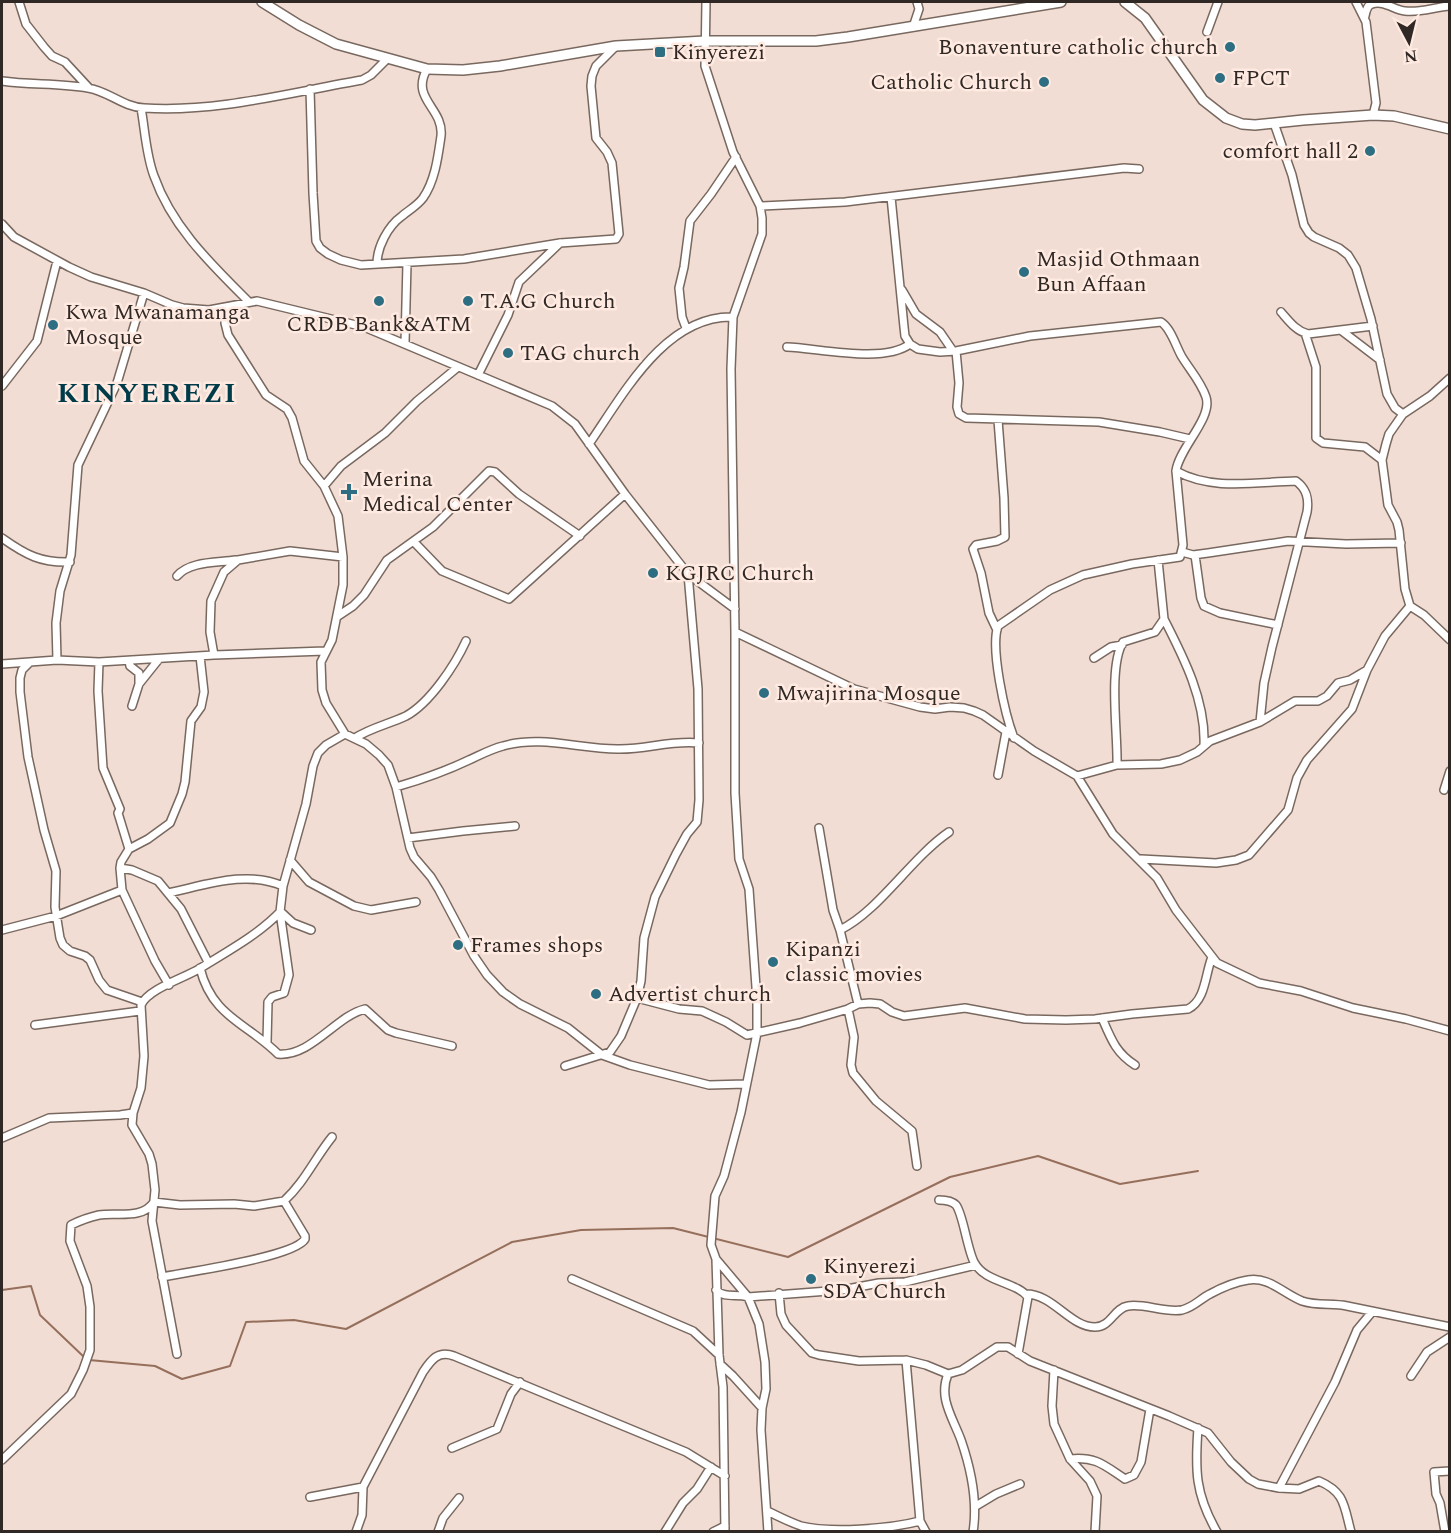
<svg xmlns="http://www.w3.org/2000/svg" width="1451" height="1533" font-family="Spectral,serif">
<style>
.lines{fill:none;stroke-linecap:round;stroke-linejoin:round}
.stream{stroke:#966f5c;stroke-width:2}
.street-casing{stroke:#79685f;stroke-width:10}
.secondary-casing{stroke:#79685f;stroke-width:12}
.street{stroke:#fff;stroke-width:7}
.secondary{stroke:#fff;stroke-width:9}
.poi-dot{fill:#2e6e82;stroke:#ffeae1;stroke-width:2}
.labels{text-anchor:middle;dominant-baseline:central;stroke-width:5;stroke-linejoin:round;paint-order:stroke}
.poi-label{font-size:22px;fill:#2f2824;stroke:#ffeae1;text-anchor:start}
.district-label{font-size:28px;font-weight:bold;letter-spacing:1.5px;fill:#003b4a;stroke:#ffeae1}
</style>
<rect width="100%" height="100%" fill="#f1ddd3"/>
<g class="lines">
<path class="stream" d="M2 1290 31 1286 40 1315 84 1357
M89 1360 155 1366 182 1379 230 1366 246 1322 294 1320 346 1329 512 1242 581 1230 673 1228 788 1257 950 1177 1038 1156 1120 1184 1198 1171"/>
<defs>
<path id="street" d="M19 2 26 24 44 47 52 56 65 62 89 88
M706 2 705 66 733 152 760 206 762 218V234L733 317 731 369 735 632V793L739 859 749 889 757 1001V1033L741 1112 724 1176 715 1196 711 1245 716 1259 748 1297 759 1324 765 1362 766 1389 762 1408 761 1430 768 1532
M1356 2 1366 22 1376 103 1373 115
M1365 16C1366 11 1367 5 1372 4 1384 0 1394 10 1405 11 1420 13 1435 7 1450 6
M913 27 919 9 917 2
M1207 32 1218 2
M2 81C30 85 60 83 88 88 108 91 123 107 144 108 216 113 292 92 362 80L371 75 387 59
M310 89 313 193 316 241 320 248 328 254 341 260 361 265 464 259 560 243 616 239 619 234 612 163 607 152 596 138 591 86 592 76 596 66 616 46
M141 108C145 130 146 155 154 176 172 227 211 264 248 301
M1274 123 1292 175 1304 225 1309 233 1314 237 1339 248 1348 255 1356 268 1371 319 1387 394 1395 408 1403 414
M891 197 904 327 905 336 910 344 918 349 940 352 956 351 1030 336 1161 322C1171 328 1176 347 1182 357 1190 370 1201 382 1206 397 1213 418 1179 448 1176 471L1183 545 1180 557 1132 564 1083 575 1050 590 998 626C990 648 1005 715 1014 738
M760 206 845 202 1124 168 1139 169
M2 224 14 237 69 267 91 277 144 293 172 305 183 308 209 310 257 301 364 327 552 406 575 424 625 494 688 574 735 609
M377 264C377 247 388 226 402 216 409 210 417 206 423 198 435 181 438 157 441 136 444 108 410 99 427 69
M902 290 916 314 940 332 953 351
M227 307 225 323 228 335 266 395 287 409 292 418 304 461 324 486 338 516 343 557V585L332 640 321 662 322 690 326 703 345 734 366 744 379 755 388 765 396 787 410 848 414 857 431 877 439 890 474 956 487 975 503 992 520 1004 568 1028 602 1055 630 1065 709 1085 746 1084
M1281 312C1289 321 1296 331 1308 334L1373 326
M686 328 682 317 679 288 684 267 690 221 711 194 736 157
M1342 331 1380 360
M1305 333 1316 367V438L1323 443 1365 447 1382 460
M405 343 407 263
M787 347C818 348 883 364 910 344
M956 351 959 383 957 407 959 414 966 418 1099 422 1160 432 1190 439
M478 375 508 315 519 282 560 243
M2 386 37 341 57 261
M589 444C623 395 665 315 733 317
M1176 471C1212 491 1256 482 1296 481 1307 489 1309 499 1307 512L1272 647 1264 683 1260 722
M324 486 341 466 385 433 417 401 458 367
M2 538C26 555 41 563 70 562
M414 542 442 571 509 599 625 494
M1182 552 1193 555 1208 553 1288 541 1346 544 1401 543
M1195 555 1201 598 1204 606 1220 613 1278 625
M177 576C190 561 216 563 236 560
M1410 606 1424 615 1450 640
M338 616 353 606 364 595 387 560 433 527 489 471 495 472 519 494 580 536
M1164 619C1184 658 1206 701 1204 746
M997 630 989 613 981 573 973 549 976 545 997 541 1005 537 1004 498 998 420
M735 632 854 689 920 707 935 709 950 707 964 708 974 711 983 715 1034 751 1077 776 1113 834 1157 878 1176 910 1217 963 1259 983 1301 991 1353 1008 1406 1019 1450 1031
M214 655 210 632 211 601 224 572 238 560 290 551 343 557
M1094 658 1111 647 1122 645
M57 660 56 623 60 591 71 555 78 465 117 383 144 293
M129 661 130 666 139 673V684
M99 662 98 691 103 768 120 809 118 813 129 849
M29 663 22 670 20 678V692L28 757 44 830 56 871 55 907 60 938 63 945 70 951 85 956 90 960 99 980 107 990 142 1002
M2 664 57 660 99 662 214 655 325 651
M132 706 139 684 159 659
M355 738C370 728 389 724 406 716 430 703 455 665 466 641
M1117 765C1118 734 1108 667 1123 642L1155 632 1164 619 1158 560
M998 775 1006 732
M1077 776 1117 765 1161 764 1180 760 1197 752 1210 741 1260 722 1295 701H1318L1327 696 1338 683 1350 680 1367 670
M396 787C420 780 446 771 469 760 480 755 491 749 503 746 541 735 579 749 617 749 645 750 670 740 699 743
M1444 790 1450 771
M819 828 833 910 840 930 858 1004
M408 838 463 831 515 826
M1141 859 1216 863 1236 860 1249 855 1288 810 1297 778 1307 760 1352 709 1367 670 1385 636 1410 606 1405 589 1399 530 1397 522 1388 505 1382 460 1386 444 1389 434 1403 414 1430 396 1450 378
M290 860 309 882 354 906 371 910 416 902
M120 868 132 870 158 881 181 909 208 962
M168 893C206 885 246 870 283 886
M281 912 293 923 311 930
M2 930 56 916 122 890
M840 930C879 911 911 858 949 832
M200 968C212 1017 247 1023 278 1054 311 1057 336 1016 365 1009L388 1030 396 1033 452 1046
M169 985 155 961 122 890 120 868 121 862 129 849 148 839 170 823 182 794 185 782 191 721 201 707 204 692 200 656
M637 998 679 1009 702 1011 726 1022 747 1035 800 1023 848 1009 858 1004 870 1003 880 1004 892 1012 904 1016 965 1008 1025 1019 1066 1020 1095 1019 1132 1014 1188 1009C1206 1000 1205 974 1212 957
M848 1009 854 1037 851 1065 853 1073 876 1101 912 1131 917 1166
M1102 1018C1111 1039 1116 1053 1135 1065
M35 1025 140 1011
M267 1042 268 1002 272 997 284 993 289 975 280 912
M565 1066 610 1052 621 1036 637 998 641 981 644 938 655 897 676 854 687 834 697 822 699 800 698 689 688 574
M2 1138 49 1118 120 1115 133 1113
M939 1200C945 1200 952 1201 956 1205 963 1214 967 1248 974 1262 985 1283 1015 1281 1028 1297L1018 1354
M716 1259 719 1355 723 1387 725 1532
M162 1277C187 1272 295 1257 305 1239V1236L284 1201
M572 1279 693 1331 719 1355
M716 1290C725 1299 737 1293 748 1297L842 1290 879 1283 905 1282 976 1265
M779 1293 781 1314 786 1325 812 1353 819 1355 859 1361 906 1360 926 1365 948 1374 962 1370 997 1347H1008L1030 1361 1169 1416 1208 1433 1231 1462 1249 1479 1258 1484 1279 1488 1299 1489 1319 1481C1345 1492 1344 1506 1351 1532
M1026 1294C1053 1294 1070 1327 1095 1327 1111 1327 1114 1308 1128 1306 1144 1303 1164 1313 1182 1310 1194 1307 1200 1299 1210 1294 1221 1288 1235 1282 1248 1280 1268 1276 1284 1294 1302 1301 1317 1306 1332 1303 1347 1306 1381 1313 1415 1320 1450 1327
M177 1354 152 1221 155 1190 152 1164 149 1154 132 1125 133 1113 141 1088 144 1056 141 1005C148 989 184 978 199 969 226 952 258 935 280 912L283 886 306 804 313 766 318 753 326 745 345 734
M906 1360 920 1521 926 1532
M720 1364 733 1376 762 1408
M1054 1370 1052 1406 1054 1424 1070 1459 1090 1481 1097 1496 1095 1532
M948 1374C938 1398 953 1418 961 1440 971 1469 978 1501 973 1532
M1411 1376 1427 1352 1450 1337
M1198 1428C1195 1470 1195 1494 1217 1532
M452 1448 497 1429 511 1394 520 1382
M1070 1459C1096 1456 1105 1466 1125 1479L1134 1475 1141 1462 1150 1409
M2 1460 71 1394 83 1370 90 1350V1307L87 1286 70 1241 71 1225C79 1221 90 1217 99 1215 117 1212 142 1220 154 1202L180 1205 234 1204 254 1206 284 1201C304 1183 315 1158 332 1137
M1279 1488 1335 1382 1357 1330 1372 1312
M310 1497 363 1487
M976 1506 996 1494 1020 1484
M767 1511C778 1516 789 1522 801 1526 830 1533 890 1529 920 1521
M356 1532 362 1515 363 1487 423 1372C431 1360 438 1350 454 1356L686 1452 725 1476
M438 1532 443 1518 459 1498
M665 1532 683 1503 697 1489 711 1467
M713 1532 725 1526
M1445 1532 1440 1503 1436 1494 1434 1472 1450 1471"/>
<path id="secondary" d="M262 2 299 25 336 44 427 69 463 70 500 66 616 46 705 41H816L848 37 1061 2
M1125 2 1145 18 1203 100 1226 118 1242 124 1255 125 1303 120 1373 115 1394 116 1450 129"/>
</defs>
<use href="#street" class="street-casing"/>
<use href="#secondary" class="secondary-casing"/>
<use href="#street" class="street"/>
<use href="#secondary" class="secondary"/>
</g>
<g class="poi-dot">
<circle cx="1230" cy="47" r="6"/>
<rect x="654" y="46" width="12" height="12" rx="3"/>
<circle cx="1220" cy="78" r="6"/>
<circle cx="1044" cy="82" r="6"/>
<circle cx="1370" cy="151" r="6"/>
<circle cx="1024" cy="272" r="6"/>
<circle cx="379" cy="301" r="6"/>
<circle cx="468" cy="301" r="6"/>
<circle cx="53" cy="325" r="6"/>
<circle cx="508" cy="353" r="6"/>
<path d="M346 483h6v6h6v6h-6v6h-6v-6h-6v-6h6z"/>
<circle cx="653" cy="573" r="6"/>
<circle cx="764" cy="693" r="6"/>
<circle cx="458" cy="945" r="6"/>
<circle cx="773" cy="962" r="6"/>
<circle cx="596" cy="994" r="6"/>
<circle cx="811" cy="1279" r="6"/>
</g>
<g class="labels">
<g class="poi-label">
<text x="1218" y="47" text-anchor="end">Bonaventure catholic church</text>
<text x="672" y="52">Kinyerezi</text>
<text x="1232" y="78">FPCT</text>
<text x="1032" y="82" text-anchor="end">Catholic Church</text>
<text x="1358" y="151" text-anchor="end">comfort hall 2</text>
<text x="1036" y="259">Masjid Othmaan<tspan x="1036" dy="25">Bun Affaan</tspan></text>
<text x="480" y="301">T.A.G Church</text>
<text x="65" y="312">Kwa Mwanamanga<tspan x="65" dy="25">Mosque</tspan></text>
<text x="379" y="324" text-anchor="middle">CRDB Bank&amp;ATM</text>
<text x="520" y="353">TAG church</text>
<text x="362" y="479">Merina<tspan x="362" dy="25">Medical Center</tspan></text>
<text x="665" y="573">KGJRC Church</text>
<text x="776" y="693">Mwajirina Mosque</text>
<text x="470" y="945">Frames shops</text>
<text x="785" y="949">Kipanzi<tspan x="785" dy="25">classic movies</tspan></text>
<text x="608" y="994">Advertist church</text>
<text x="823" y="1266">Kinyerezi<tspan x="823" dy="25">SDA Church</tspan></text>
</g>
<g class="district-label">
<text x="147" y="393">KINYEREZI</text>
</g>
</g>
<rect width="1451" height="1533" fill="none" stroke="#2f2824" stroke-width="6"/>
<g transform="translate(1409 42) rotate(173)" stroke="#ffeae1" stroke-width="4.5" paint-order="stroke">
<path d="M0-4.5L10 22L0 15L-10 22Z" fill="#2f2824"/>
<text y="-9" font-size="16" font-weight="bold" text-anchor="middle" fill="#2f2824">N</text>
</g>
</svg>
